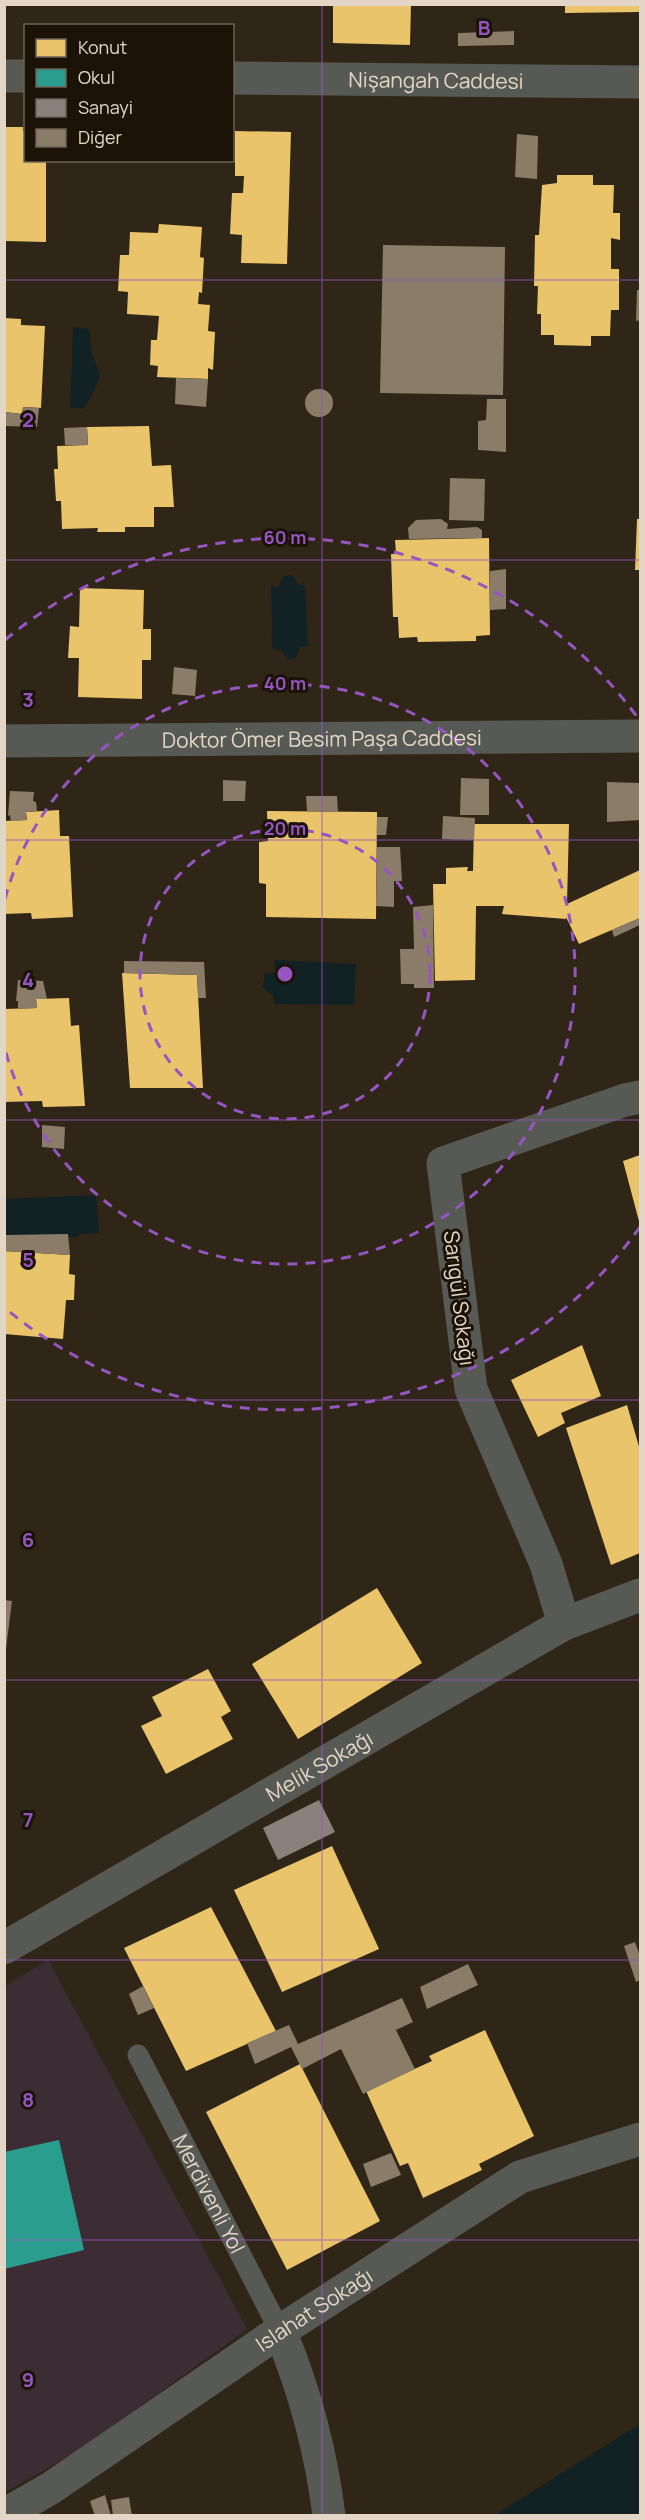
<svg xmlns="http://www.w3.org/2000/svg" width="645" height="2520" font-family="Manrope,sans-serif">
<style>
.education{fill:#3c2d35}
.water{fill:#112124}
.homes{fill:#e9c46a}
.schools{fill:#2a9d8f}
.industry{fill:#8a817c}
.building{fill:#8b7c69}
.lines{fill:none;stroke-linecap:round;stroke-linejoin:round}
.service{stroke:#575a54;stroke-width:21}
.minor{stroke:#575a54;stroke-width:33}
.tertiary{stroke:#575a54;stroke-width:33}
.grid{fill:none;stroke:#9556c1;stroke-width:1.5;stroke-opacity:0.55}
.ring{fill:none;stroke:#9556c1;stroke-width:3;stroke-dasharray:10 8}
.labels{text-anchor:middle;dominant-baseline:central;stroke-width:6;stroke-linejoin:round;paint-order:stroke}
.street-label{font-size:21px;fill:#e3d6c7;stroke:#1c1308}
.grid-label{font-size:20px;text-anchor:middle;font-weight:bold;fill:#9556c1;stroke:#1c1308;stroke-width:6;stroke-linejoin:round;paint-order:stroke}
.centre{fill:#9556c1;stroke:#1c1308;stroke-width:3}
.ring-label{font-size:18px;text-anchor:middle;font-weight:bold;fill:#9556c1;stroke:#1c1308;stroke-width:6;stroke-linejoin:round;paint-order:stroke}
</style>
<rect width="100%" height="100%" fill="#302618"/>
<path class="education" d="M48 1960 247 2329 83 2448 5 2492V1986Z"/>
<path class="water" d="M73 327 89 329 92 355 100 374 96 387 83 409 70 407Z
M292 575 299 585 305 586 308 646 300 647 295 659 288 660 282 651 272 648 271 586 278 588 284 576Z
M274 960 356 964 354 1005 274 1004V997L262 987 265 974 275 972Z
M96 1195 99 1233 80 1234 76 1237 5 1241V1199Z
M640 2424V2515H496L503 2510Z"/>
<path class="homes" d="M333 4H411L410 45 333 43Z
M565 4H640V12L565 13Z
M4 127H23V131H26V160H46V242L5 241Z
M235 131 291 132 287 264 241 263 242 235 230 234 232 193H243L244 176H235Z
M557 175H593V185H614L613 213H620V240L611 238V269H619V310H611L610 336H591V346L554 345V335H541V314H537L538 286H534L535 235H539L542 185 557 183Z
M159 224 202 227 200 257 204 258 202 293 199 292 198 304 210 305 208 331 215 332 213 370 208 368V379L157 377 158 366 150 365 151 340H157L159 316 127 314 128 292 118 291 120 255H129L130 232 158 233Z
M4 318 21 319V325L45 326 41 408 23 407 22 414 4 412Z
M149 426 152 466 171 465 174 507H154V527H125V532H97L98 528 62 529 61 501H56L54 469H58L57 446 88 445 87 427Z
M637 519H640V570H635Z
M489 538 490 635 476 636V641L418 642 417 637 399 638 398 617H393L391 554H396L395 540Z
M80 588 144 590 143 629H151V660H142V699L78 697 79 658H68L70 626 79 627Z
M59 810 60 836H69L73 917 32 919 31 913 4 914V821L27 820 26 812Z
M267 811 377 812 376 919 266 917V884L259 883V842L268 841Z
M474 824H569L567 904 640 870V918L579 944 566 917V919L502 914 504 906H476L475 980 435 981 433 884H446V868L468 867 467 871H473Z
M122 973 197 975 203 1088H130Z
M69 998 71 1026 79 1025 85 1106 43 1107 42 1101 4 1102V1009L37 1008 36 999Z
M640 1155V1225L623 1161Z
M4 1251 70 1255 69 1274 75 1275 74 1300H66L63 1339 4 1334Z
M582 1345 601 1396 561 1413 565 1423 538 1437 511 1380Z
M627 1405 640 1450V1553L611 1565 566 1428Z
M377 1588 422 1663 298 1739 252 1664Z
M208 1669 231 1711 221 1717 233 1739 166 1774 141 1726 162 1716 152 1697Z
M332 1846 379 1949 282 1992 234 1890Z
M211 1907 276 2031 186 2071 124 1948Z
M485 2030 534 2136 479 2164 482 2170 423 2198 408 2163 400 2166 366 2091 432 2061 429 2056Z
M300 2064 380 2221 287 2270 206 2112Z"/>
<path class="schools" d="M59 2140 84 2250 4 2269V2152Z"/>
<path class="industry" d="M319 1800 335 1832 278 1860 263 1828Z"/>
<path class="building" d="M514 31V45L458 46V33Z
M517 134 538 136 537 179 515 177Z
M383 245 505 247 503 395 380 393Z
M637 290H640V320L636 321Z
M176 378 208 379 206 407 175 404Z
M305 403a14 14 0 1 1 28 0a14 14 0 1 1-28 0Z
M487 399H506V452L478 450V421L486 420Z
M23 407 39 408 37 427 4 426V412L22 414Z
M87 427 88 445H65L64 428Z
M450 478 485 479 484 521 449 520Z
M441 519 448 524 447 529 477 527 482 530V538L409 539 408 528 416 520Z
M506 569V609L490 610V571Z
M174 667 197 670 195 696 172 694Z
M461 778 489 779V815H460Z
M223 780 246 781 245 801H223Z
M607 782 640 783V820L607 822Z
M10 791 34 792 33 801 36 802 37 811 26 812 27 820 11 821 10 815 8 816Z
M306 796H337L338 812 307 811Z
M443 816 475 818 474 840 442 839Z
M377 817H388L386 835H377Z
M377 847H400L402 881H394V907L376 906Z
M433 905 434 988H414V984H401L400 949H414L413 907Z
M640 918V925L614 937 612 930Z
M124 961 204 962 206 998H198L197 975 124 973Z
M18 980 43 981 47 999H36L37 1008 18 1009V1001H16Z
M42 1125 65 1127 64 1149 42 1147Z
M68 1234 70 1255 4 1251V1235Z
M4 1600 12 1601 6 1649H4Z
M635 1942 640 1956V1980L636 1982 624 1946Z
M468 1964 478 1985 427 2009 420 1987Z
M143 1986 154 2008 138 2015 129 1994Z
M402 1998 413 2022 396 2030 415 2069 363 2094 341 2049 302 2069 291 2047 255 2064 247 2043 289 2025 298 2044Z
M391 2153 401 2175 371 2187 363 2164Z
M105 2495 111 2516H95L90 2501Z
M129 2497 132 2516H113L111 2500Z"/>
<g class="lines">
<path class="service" id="s1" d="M138 2055 280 2331"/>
<g class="minor">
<path id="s2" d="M4 741 640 736"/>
<path d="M564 1624 546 1564 471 1389 443 1163 625 1100 640 1097"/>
<path id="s3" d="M4 1948 564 1624 640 1595"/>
<path d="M280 2331C305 2391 321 2450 329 2516"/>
<path id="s4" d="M4 2515 51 2488 280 2331 520 2177 640 2139"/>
</g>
<g class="tertiary">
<path d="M4 76H26"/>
<path id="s5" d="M232 78 640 82"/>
</g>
</g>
<path class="grid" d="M322 4V2516M4 280H640M4 560H640M4 840H640M4 1120H640M4 1400H640M4 1680H640M4 1960H640M4 2240H640"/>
<g class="ring">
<circle cx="285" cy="974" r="145"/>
<path d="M5 899A290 290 0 1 1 5 1049"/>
<path d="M640 1227A436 436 0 0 1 5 1308M5 640A436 436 0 0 1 640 721"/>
</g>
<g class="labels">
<g class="street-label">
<text stroke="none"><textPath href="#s5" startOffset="204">Nişangah Caddesi</textPath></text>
<text stroke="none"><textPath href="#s2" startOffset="318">Doktor Ömer Besim Paşa Caddesi</textPath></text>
<text transform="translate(460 1298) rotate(83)">Sarıgül Sokağı</text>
<text stroke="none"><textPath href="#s3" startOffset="364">Melik Sokağı</textPath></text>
<text stroke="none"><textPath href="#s1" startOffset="156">Merdivenli Yol</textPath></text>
<text stroke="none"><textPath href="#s4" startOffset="372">Islahat Sokağı</textPath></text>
</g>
</g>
<g class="grid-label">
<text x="484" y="35">B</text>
<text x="28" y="427">2</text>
<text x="28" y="707">3</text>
<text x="28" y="987">4</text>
<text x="28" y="1267">5</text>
<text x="28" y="1547">6</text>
<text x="28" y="1827">7</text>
<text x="28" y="2107">8</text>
<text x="28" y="2387">9</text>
</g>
<circle cx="285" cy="974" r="9" class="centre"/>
<g class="ring-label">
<text x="285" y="544">60 m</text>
<text x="285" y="690">40 m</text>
<text x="285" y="835">20 m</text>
</g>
<rect width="645" height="2520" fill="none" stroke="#e3d6c7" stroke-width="12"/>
<rect x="24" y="24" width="210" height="138" fill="#1c1308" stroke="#6c6154" stroke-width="1.5"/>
<rect x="36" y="39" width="30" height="18" fill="#e9c46a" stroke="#6c6154" stroke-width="1.5"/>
<text x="78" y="54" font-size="18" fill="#e3d6c7">Konut</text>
<rect x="36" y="69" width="30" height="18" fill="#2a9d8f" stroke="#6c6154" stroke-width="1.5"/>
<text x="78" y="84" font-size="18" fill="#e3d6c7">Okul</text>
<rect x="36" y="99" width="30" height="18" fill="#8a817c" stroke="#6c6154" stroke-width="1.5"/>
<text x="78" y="114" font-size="18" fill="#e3d6c7">Sanayi</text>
<rect x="36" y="129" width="30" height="18" fill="#8b7c69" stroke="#6c6154" stroke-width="1.5"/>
<text x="78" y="144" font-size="18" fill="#e3d6c7">Diğer</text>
</svg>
